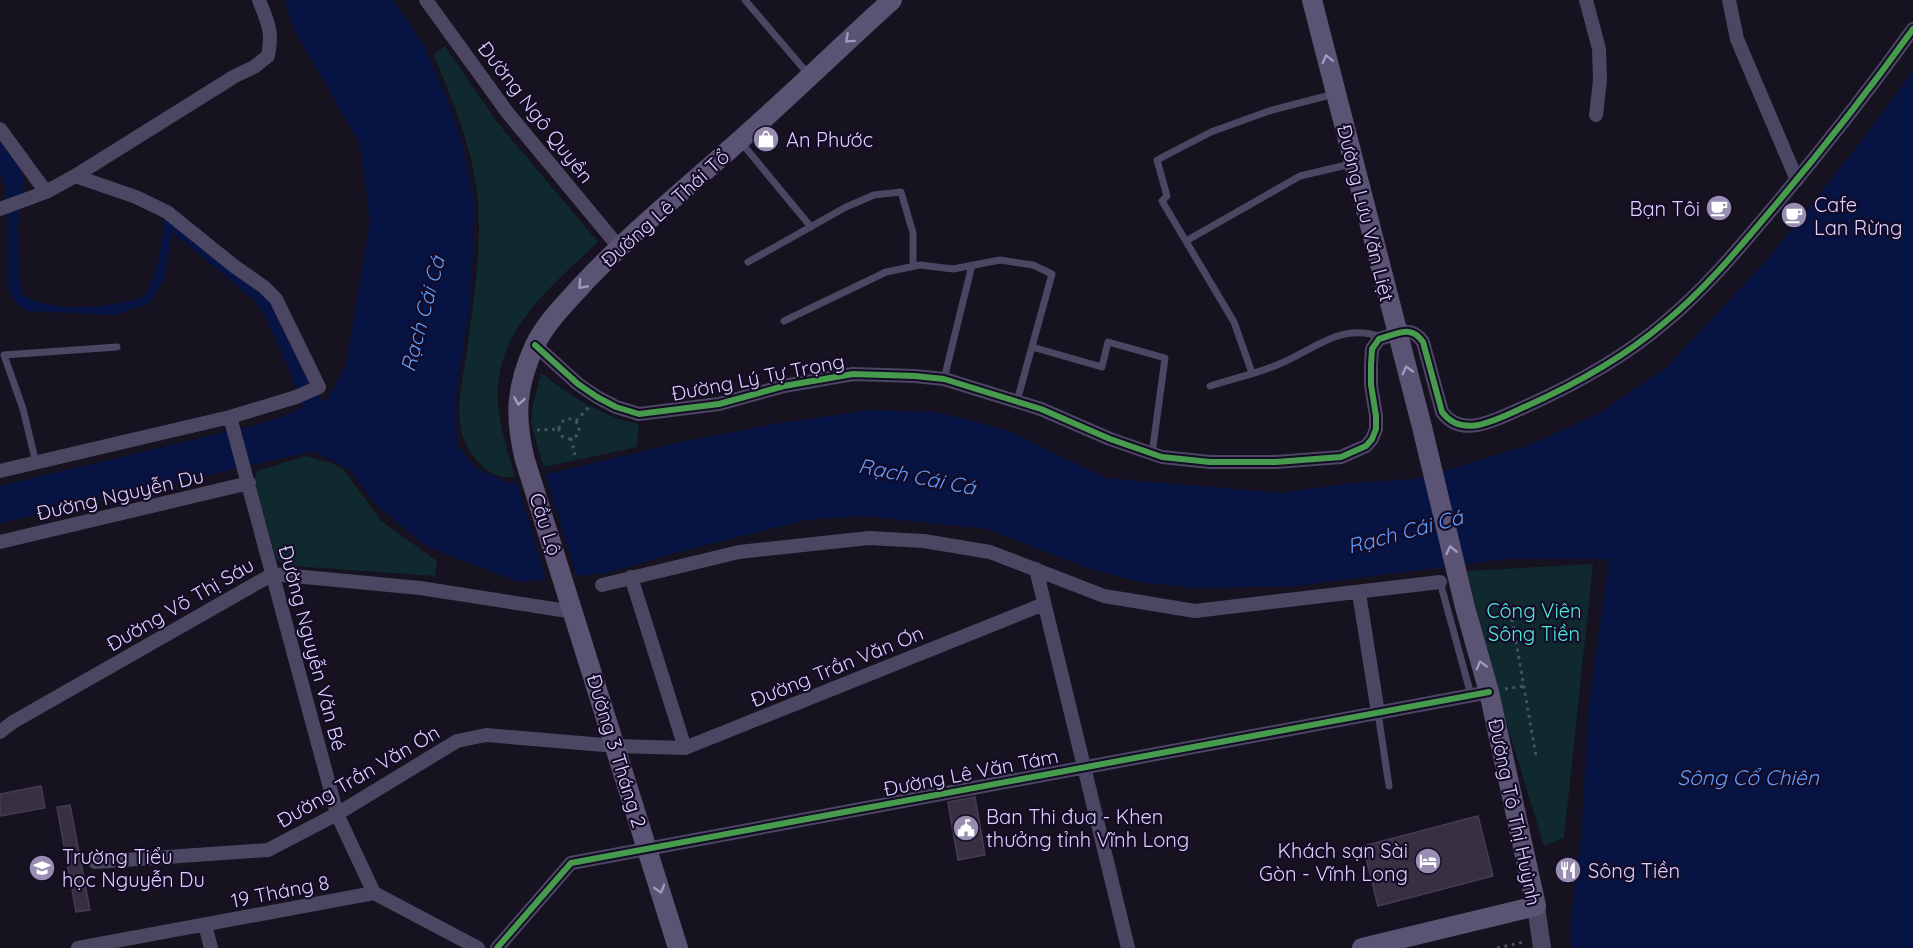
<svg xmlns="http://www.w3.org/2000/svg" width="1913" height="948" font-family="Quicksand,sans-serif">
<style>
.green{fill:#0f292f}
.water{fill:#061343}
.pier{fill:#161220}
.building{fill:#363042;stroke:#443c55;stroke-width:1.5}
.lines{fill:none;stroke-linecap:round;stroke-linejoin:round}
.path{stroke:#465164;stroke-width:3;stroke-dasharray:3 4.5;stroke-linecap:butt}
.service{stroke:#4b4661;stroke-width:7}
.minor{stroke:#4b4661;stroke-width:14}
.tertiary{stroke:#4b4661;stroke-width:18}
.secondary{stroke:#5a5374;stroke-width:20}
.cycleway-casing{stroke:#140c26;stroke-width:10}
.cycleway{stroke:#469c4c;stroke-width:6}
.oneway{stroke:#a298c0}
.labels{text-anchor:middle;dominant-baseline:central;stroke-width:4.5;stroke-linejoin:round;paint-order:stroke}
.street-label{font-size:20px;fill:#ddd1ff;stroke:#140c26}
.poi-label{font-size:20px;fill:#ddd1ff;stroke:#140c26;text-anchor:start}
.park-label{font-size:20px;fill:#50ecdc;stroke:#140c26}
.water-label{font-size:21px;font-style:italic;fill:#5f9dff;stroke:#140c26}
</style>
<rect width="100%" height="100%" fill="#161220"/>
<path class="green" d="M445 46 497 122 598 242C557 281 502 324 498 386 496 416 506 447 515 476 489 484 466 451 461 430 456 405 463 377 467 352 473 303 482 252 478 202 475 155 452 97 433 54Z
M541 373C571 396 602 417 639 424L637 447 544 467 531 424 532 409Z
M306 456 334 464 344 470 381 521 437 561 435 576 293 566 284 564 277 560 254 481 257 471Z
M1593 564 1564 838 1544 846 1505 718 1467 571Z"/>
<path class="water" d="M284 0H393L424 46 451 109 462 142 475 207 470 305 455 399 457 445 476 468 509 483 682 442 780 423 871 410 934 412 974 421 1010 432 1106 478 1280 493 1353 483 1416 479 1530 445 1600 413 1667 367 1767 260 1855 149 1913 71V948H1571L1570 925 1581 838 1589 704 1609 559H1505L1296 586 1196 588 1139 582 1087 568 988 529 862 516 806 520 686 550 607 573 519 582 428 547 377 506 350 470 314 451 0 523V486L267 422 303 408 290 372 264 313 252 298 172 232 164 279 150 303 114 315 27 311C17 305 12 298 7 286L8 215 5 185 0 174V134L18 160 24 182 18 225 19 281 23 295C54 314 112 308 145 296 158 270 164 244 164 216L270 295 322 401 327 400 346 365 370 222 360 144 295 31Z"/>
<path class="pier" d="M544 471 578 579 547 582 516 478Z"/>
<path class="building" d="M41 786 45 808 0 816V794Z
M975 797 985 855 958 860 948 802Z
M70 805 90 910 76 912 57 807Z
M1478 816 1493 876 1378 906 1363 846Z"/>
<g class="lines">
<path class="path" d="M559 429a10 10 0 1 1 20 0a10 10 0 1 1-20 0Z
M576 421 589 407
M537 430 559 429
M571 438 575 455
M1512 619 1536 756
M1505 689 1524 686
M1497 948 1524 942"/>
<path class="service" d="M745 0 809 75
M740 141 811 227
M1186 241 1300 176 1351 164
M748 262 846 207 874 195 901 192 913 233V266
M784 321 886 272 920 265 953 269 1000 260 1033 265 1052 274 1017 401
M1032 347 1102 367 1108 342 1165 358 1152 454
M1252 373 1234 322 1162 201 1167 196 1157 160 1211 132 1269 111 1334 94
M944 379 972 265
M1210 386C1232 379 1255 374 1277 365 1313 351 1339 322 1381 337
M36 463 23 409 4 355 117 347
M1440 582 1471 695
M1378 713 1389 786"/>
<path class="minor" d="M426 0 507 112 618 246
M1586 0 1599 49 1600 80 1596 115
M1729 0 1737 39 1797 180
M0 129 46 192
M75 176 235 76 254 67 268 56C273 31 268 23 259 0
M0 209 46 192 75 176 136 197 167 212 234 266 264 287 276 299 319 387 296 397 230 417 0 471
M535 345 578 384 597 397 616 407 639 414 719 404 784 386 853 374 915 376 944 379 1041 409 1110 439 1162 457 1210 462H1276L1341 457 1366 446 1372 439 1376 429V416L1371 385V365L1372 349 1379 339C1397 334 1411 324 1423 342L1442 412C1462 439 1495 420 1520 409 1570 387 1622 359 1664 323 1703 291 1735 253 1767 215 1818 155 1867 93 1913 29
M230 417 337 814 374 893
M0 542 249 483
M1036 569 1128 948
M631 577 685 748
M602 585 739 552 869 538 924 541 990 552 1104 596 1195 611 1440 582
M1359 593 1378 713
M0 732 13 722 273 574 420 588 574 612
M95 862 268 850 337 814 457 741 486 735 616 746 685 748 1044 604
M205 925 211 948
M78 948 374 893 478 948
M497 948 571 863 1489 692"/>
<path class="tertiary" d="M1536 906 1542 948"/>
<path class="secondary" d="M1312 0 1422 427 1465 607 1489 692 1536 906 1362 948
M678 948 525 460C514 416 516 386 535 345 547 321 566 303 583 284 632 232 685 189 738 142 790 96 840 47 892 0"/>
<defs>
<path id="cycleway" d="M535 345 578 384 597 397 616 407 639 414 719 404 784 386 853 374 915 376 944 379 1041 409 1110 439 1162 457 1210 462H1276L1341 457 1366 446 1372 439 1376 429V416L1371 385V365L1372 349 1379 339C1397 334 1411 324 1423 342L1442 412C1462 439 1495 420 1520 409 1570 387 1622 359 1664 323 1703 291 1735 253 1767 215 1818 155 1867 93 1913 29
M497 948 571 863 1489 692"/>
</defs>
<use href="#cycleway" class="cycleway-casing"/>
<use href="#cycleway" class="cycleway"/>
</g>
<defs><path id="oneway-chevron" d="M-2-3.5L2.5 0L-2 3.5" fill="none" stroke-width="1.6" stroke-linecap="round" stroke-linejoin="round" transform="scale(1.5)"/></defs>
<g class="oneway">
<use href="#oneway-chevron" transform="translate(849 39) rotate(138)"/>
<use href="#oneway-chevron" transform="translate(1327 59) rotate(-104)"/>
<use href="#oneway-chevron" transform="translate(582 285) rotate(133)"/>
<use href="#oneway-chevron" transform="translate(1407 370) rotate(-105)"/>
<use href="#oneway-chevron" transform="translate(519 401) rotate(99)"/>
<use href="#oneway-chevron" transform="translate(1451 550) rotate(-103)"/>
<use href="#oneway-chevron" transform="translate(1481 665) rotate(-106)"/>
<use href="#oneway-chevron" transform="translate(660 889) rotate(73)"/>
</g>
<defs>
<symbol id="shop-disc" viewBox="-11 -11 22 22"><circle r="9.5" fill="#978eb1" stroke="#140c26"/><path d="M-5-2.5h2.3a2.7 3.5 0 0 1 5.4 0H5L5.5 6h-11ZM-1.5-2.5h3a1.5 2.3 0 0 0-3 0Z" fill="#fff"/></symbol>
<symbol id="cafe-disc" viewBox="-11 -11 22 22"><circle r="9.5" fill="#978eb1" stroke="#140c26"/><path d="M-5.5-4.5H6V0H3Q3 3.5 0 3.5H-2.5Q-5.5 3.5-5.5 0ZM3-3.2v2h1.7v-2ZM-6 4.5H4V6H-6Z" fill="#fff"/></symbol>
<symbol id="civic-disc" viewBox="-11 -11 22 22"><circle r="9.5" fill="#978eb1" stroke="#140c26"/><path d="M-.6-6.5H3V-4.5H.6V-3L4-1V1h2V6H-6V1h2V-1L-.6-3ZM-1.2 2.5V6h2.4V2.5Z" fill="#fff"/></symbol>
<symbol id="hotel-disc" viewBox="-11 -11 22 22"><circle r="9.5" fill="#978eb1" stroke="#140c26"/><path d="M-6-4.5h1.5V1H6V5H4.5V3h-9V5H-6ZM-4 0a1.8 1.8 0 1 1 3.6 0ZM.5 0V-2.5h3Q6-2.5 6 0Z" fill="#fff"/></symbol>
<symbol id="school-disc" viewBox="-11 -11 22 22"><circle r="9.5" fill="#978eb1" stroke="#140c26"/><path d="M0-5L7-2L0 1L-7-2ZM-4 1L0 2.5L4 1V4Q0 6-4 4Z" fill="#fff"/></symbol>
<symbol id="restaurant-disc" viewBox="-11 -11 22 22"><circle r="9.5" fill="#978eb1" stroke="#140c26"/><path d="M-5-6h1v4h1v-4h1v4h1v-4h1v5L-1.5 .5V6h-2V.5L-5-1ZM5-6V6H3V1.5H1.5Q1.5-4 5-6Z" fill="#fff"/></symbol>
</defs>
<g fill-rule="evenodd">
<use href="#shop-disc" x="751" y="124" width="30" height="30"/>
<use href="#cafe-disc" x="1704" y="193" width="30" height="30"/>
<use href="#cafe-disc" x="1779" y="200" width="30" height="30"/>
<use href="#civic-disc" x="951" y="813" width="30" height="30"/>
<use href="#hotel-disc" x="1413" y="846" width="30" height="30"/>
<use href="#school-disc" x="27" y="853" width="30" height="30"/>
<use href="#restaurant-disc" x="1553" y="855" width="30" height="30"/>
</g>
<g class="labels">
<g class="street-label">
<text transform="translate(536 112) rotate(52)">Đường Ngô Quyền</text>
<text transform="translate(665 208) rotate(-42)">Đường Lê Thái Tổ</text>
<text transform="translate(1366 213) rotate(76)">Đường Lưu Văn Liệt</text>
<text transform="translate(758 377) rotate(-11)">Đường Lý Tự Trọng</text>
<text transform="translate(120 494) rotate(-13)">Đường Nguyễn Du</text>
<text transform="translate(546 524) rotate(72)">Cầu Lộ</text>
<text transform="translate(180 604) rotate(-30)">Đường Võ Thị Sáu</text>
<text transform="translate(313 648) rotate(75)">Đường Nguyễn Văn Bé</text>
<text transform="translate(837 666) rotate(-22)">Đường Trần Văn Ơn</text>
<text transform="translate(617 751) rotate(73)">Đường 3 Tháng 2</text>
<text transform="translate(971 772) rotate(-11)">Đường Lê Văn Tám</text>
<text transform="translate(358 776) rotate(-30)">Đường Trần Văn Ơn</text>
<text transform="translate(1515 812) rotate(78)">Đường Tô Thị Huỳnh</text>
<text transform="translate(280 891) rotate(-11)">19 Tháng 8</text>
</g>
<g class="poi-label">
<text x="786" y="139">An Phước</text>
<text x="1814" y="204">Cafe<tspan x="1814" dy="23">Lan Rừng</tspan></text>
<text x="1700" y="208" text-anchor="end">Bạn Tôi</text>
<text x="986" y="816">Ban Thi đua - Khen<tspan x="986" dy="23">thưởng tỉnh Vĩnh Long</tspan></text>
<text x="1408" y="850" text-anchor="end">Khách sạn Sài<tspan x="1408" dy="23">Gòn - Vĩnh Long</tspan></text>
<text x="62" y="856">Trường Tiểu<tspan x="62" dy="23">học Nguyễn Du</tspan></text>
<text x="1588" y="870">Sông Tiền</text>
</g>
<g class="park-label">
<text x="1534" y="610">Công Viên<tspan x="1534" dy="23">Sông Tiền</tspan></text>
</g>
<g class="water-label">
<text transform="translate(422 314) rotate(-75)">Rạch Cái Cá</text>
<text transform="translate(917 476) rotate(11)">Rạch Cái Cá</text>
<text transform="translate(1405 531) rotate(-15)">Rạch Cái Cá</text>
<text x="1748" y="777">Sông Cổ Chiên</text>
</g>
</g>
</svg>
